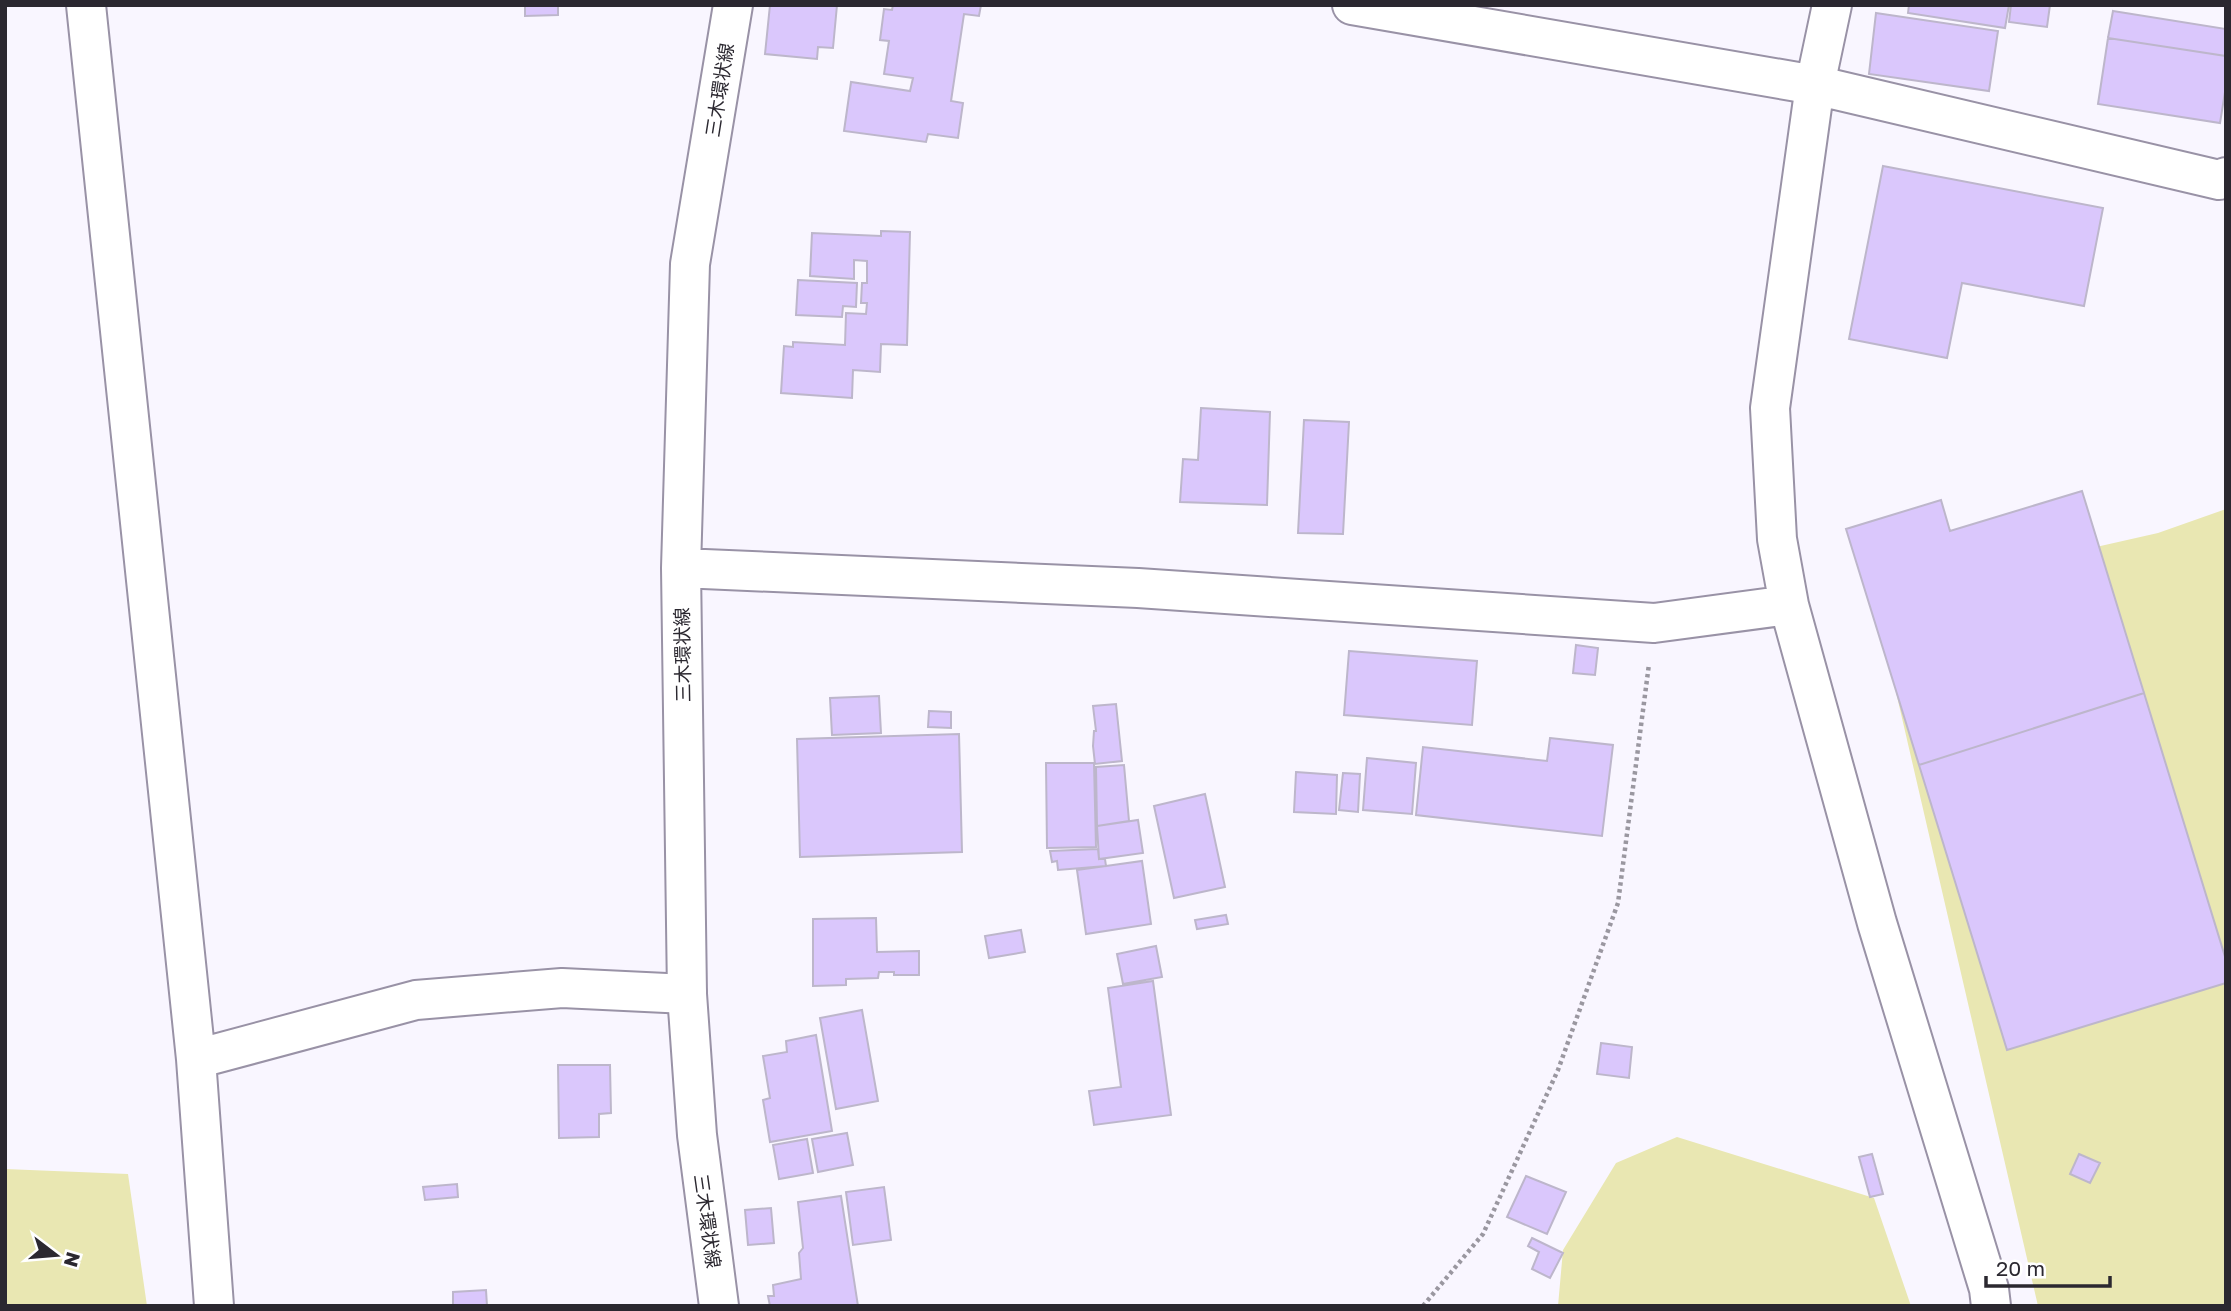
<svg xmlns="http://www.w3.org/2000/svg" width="2231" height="1311" font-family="'Golos Text','Noto Sans JP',sans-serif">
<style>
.green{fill:#e9e7b2}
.building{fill:#dac7fc;stroke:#bdb6cb;stroke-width:2}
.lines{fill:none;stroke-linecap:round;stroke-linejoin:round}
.street-casing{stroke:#9992a6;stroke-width:42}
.secondary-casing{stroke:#9992a6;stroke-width:42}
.path{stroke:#9a97a0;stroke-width:4.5;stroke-dasharray:3.5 3.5;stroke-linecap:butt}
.street{stroke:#fff;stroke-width:38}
.secondary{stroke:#fff;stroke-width:38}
.labels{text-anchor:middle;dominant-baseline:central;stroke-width:5;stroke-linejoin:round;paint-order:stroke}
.street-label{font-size:19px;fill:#2b2830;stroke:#fff}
</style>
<rect width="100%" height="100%" fill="#f9f6ff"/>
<path class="green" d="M2226 509V1306H2038L1874 597 2158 533Z
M1677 1137 1874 1198 1911 1306H1558L1563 1250 1616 1163Z
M5 1169 128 1174 147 1306H5Z"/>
<path class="building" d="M525 5H558V15L525 16Z
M770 5H837L833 48 818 47 817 59 765 54Z
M893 5H981L979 16 964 14 951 101 963 103 958 138 928 134 926 142 844 131 851 82 910 91 913 78 884 74 889 41 880 40 884 9 892 10Z
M1909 5H2009L2005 28 1908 13Z
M2011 5H2050L2047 27 2009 22Z
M2113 11 2226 29V56L2108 38Z
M1876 13 1998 31 1989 91 1869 74Z
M2108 38 2226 56V86L2220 123 2098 104Z
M1883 166 2103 208 2084 306 1962 283 1947 358 1849 339Z
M881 231 910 232 907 345 881 344 880 372 853 370 852 398 781 393 784 346 793 347V342L845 345 846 313 866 314 867 303H861L862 283H867V261L854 260V279L810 276 812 233 881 236Z
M798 280 857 283 856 307 843 306 842 317 796 315Z
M1201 408 1270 412 1267 505 1180 502 1183 459 1198 460Z
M1304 420 1349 422 1343 534 1298 533Z
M2082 491 2144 693 1919 765 1846 529 1941 500 1950 531Z
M1576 645 1598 648 1595 675 1573 673Z
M1349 651 1477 661 1472 725 1344 715Z
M2144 693 2226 960V983L2007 1050 1919 765Z
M879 696 881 733 832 735 830 698Z
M1116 704 1122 761 1095 764 1093 746 1094 731H1096L1093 706Z
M929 711 951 712V728L928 727Z
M959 734 962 852 800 857 797 739Z
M1550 738 1613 745 1602 836 1416 815 1423 747 1547 761Z
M1367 758 1416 763 1412 814 1363 810Z
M1046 763H1094L1096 847 1047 848Z
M1124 765 1129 821 1097 826 1096 767Z
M1296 772 1337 775 1336 814 1294 812Z
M1343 773 1360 774 1358 812 1339 810Z
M1205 794 1225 887 1174 898 1154 806Z
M1138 820 1143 853 1099 859 1097 826Z
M1098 849 1099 859H1105L1106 866 1058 870 1057 861 1052 862 1050 851Z
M1142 861 1151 924 1086 934 1077 870Z
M1226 915 1228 924 1197 929 1195 920Z
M876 918 877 952 919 951V975H894V972H879L878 978 846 979V985L813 986V919Z
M1021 930 1025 952 989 958 985 936Z
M1156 946 1162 977 1123 984 1117 954Z
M1153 981 1171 1115 1094 1125 1089 1091 1121 1087 1108 988Z
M862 1010 878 1101 836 1109 820 1018Z
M816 1035 832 1131 770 1142 763 1100 770 1098 763 1056 787 1052 786 1041Z
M1601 1043 1632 1047 1629 1078 1597 1074Z
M558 1065H610L611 1113 599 1114V1137L559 1138Z
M847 1133 853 1165 818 1172 812 1139Z
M807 1139 813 1173 779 1179 773 1145Z
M1872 1154 1883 1194 1870 1197 1859 1157Z
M2079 1154 2100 1163 2090 1183 2070 1174Z
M1526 1176 1566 1192 1547 1234 1507 1217Z
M457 1184 458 1197 425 1200 423 1187Z
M884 1187 891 1240 853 1245 846 1192Z
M841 1196 858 1306H770L768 1296H774L773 1285 801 1279 799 1253 803 1248 798 1202Z
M771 1208 774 1243 748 1245 745 1210Z
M1532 1238 1563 1253 1550 1278 1532 1269 1539 1252 1528 1246Z
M486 1290 487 1306H453V1292Z"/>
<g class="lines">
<defs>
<path id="street" d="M86 5 196 1059 214 1306
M1352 5 1815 85 1832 5
M196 1059 416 1000 562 988 687 994"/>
<path id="secondary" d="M681 568 1138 588 1654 623 1789 605
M719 1306 697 1135 687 994 681 568 690 264 733 5
M1991 1306 1989 1289 1877 923 1789 605 1777 539 1770 408 1815 85 2219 180 2226 177"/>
</defs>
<use href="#street" class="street-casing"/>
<use href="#secondary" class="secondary-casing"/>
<path class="path" d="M1423 1306 1483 1234 1558 1070 1618 903 1649 664"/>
<use href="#street" class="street"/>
<use href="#secondary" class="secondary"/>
</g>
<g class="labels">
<g class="street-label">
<text transform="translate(719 90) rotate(-81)">三木環状線</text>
<text transform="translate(682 655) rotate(-91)">三木環状線</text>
<text transform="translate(708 1221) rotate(82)">三木環状線</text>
</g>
</g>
<rect width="2231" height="1311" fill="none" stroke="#2b2830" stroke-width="14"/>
<g transform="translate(56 1255) rotate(106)" stroke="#ffffff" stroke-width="5" paint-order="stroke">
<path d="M0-5L12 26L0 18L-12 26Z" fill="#2b2830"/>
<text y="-10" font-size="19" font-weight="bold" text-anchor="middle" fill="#2b2830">N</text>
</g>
<path d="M1986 1276v10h124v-10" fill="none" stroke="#2b2830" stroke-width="3.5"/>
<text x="1996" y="1276" font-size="21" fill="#2b2830" stroke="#ffffff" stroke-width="5" paint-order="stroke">20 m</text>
</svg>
